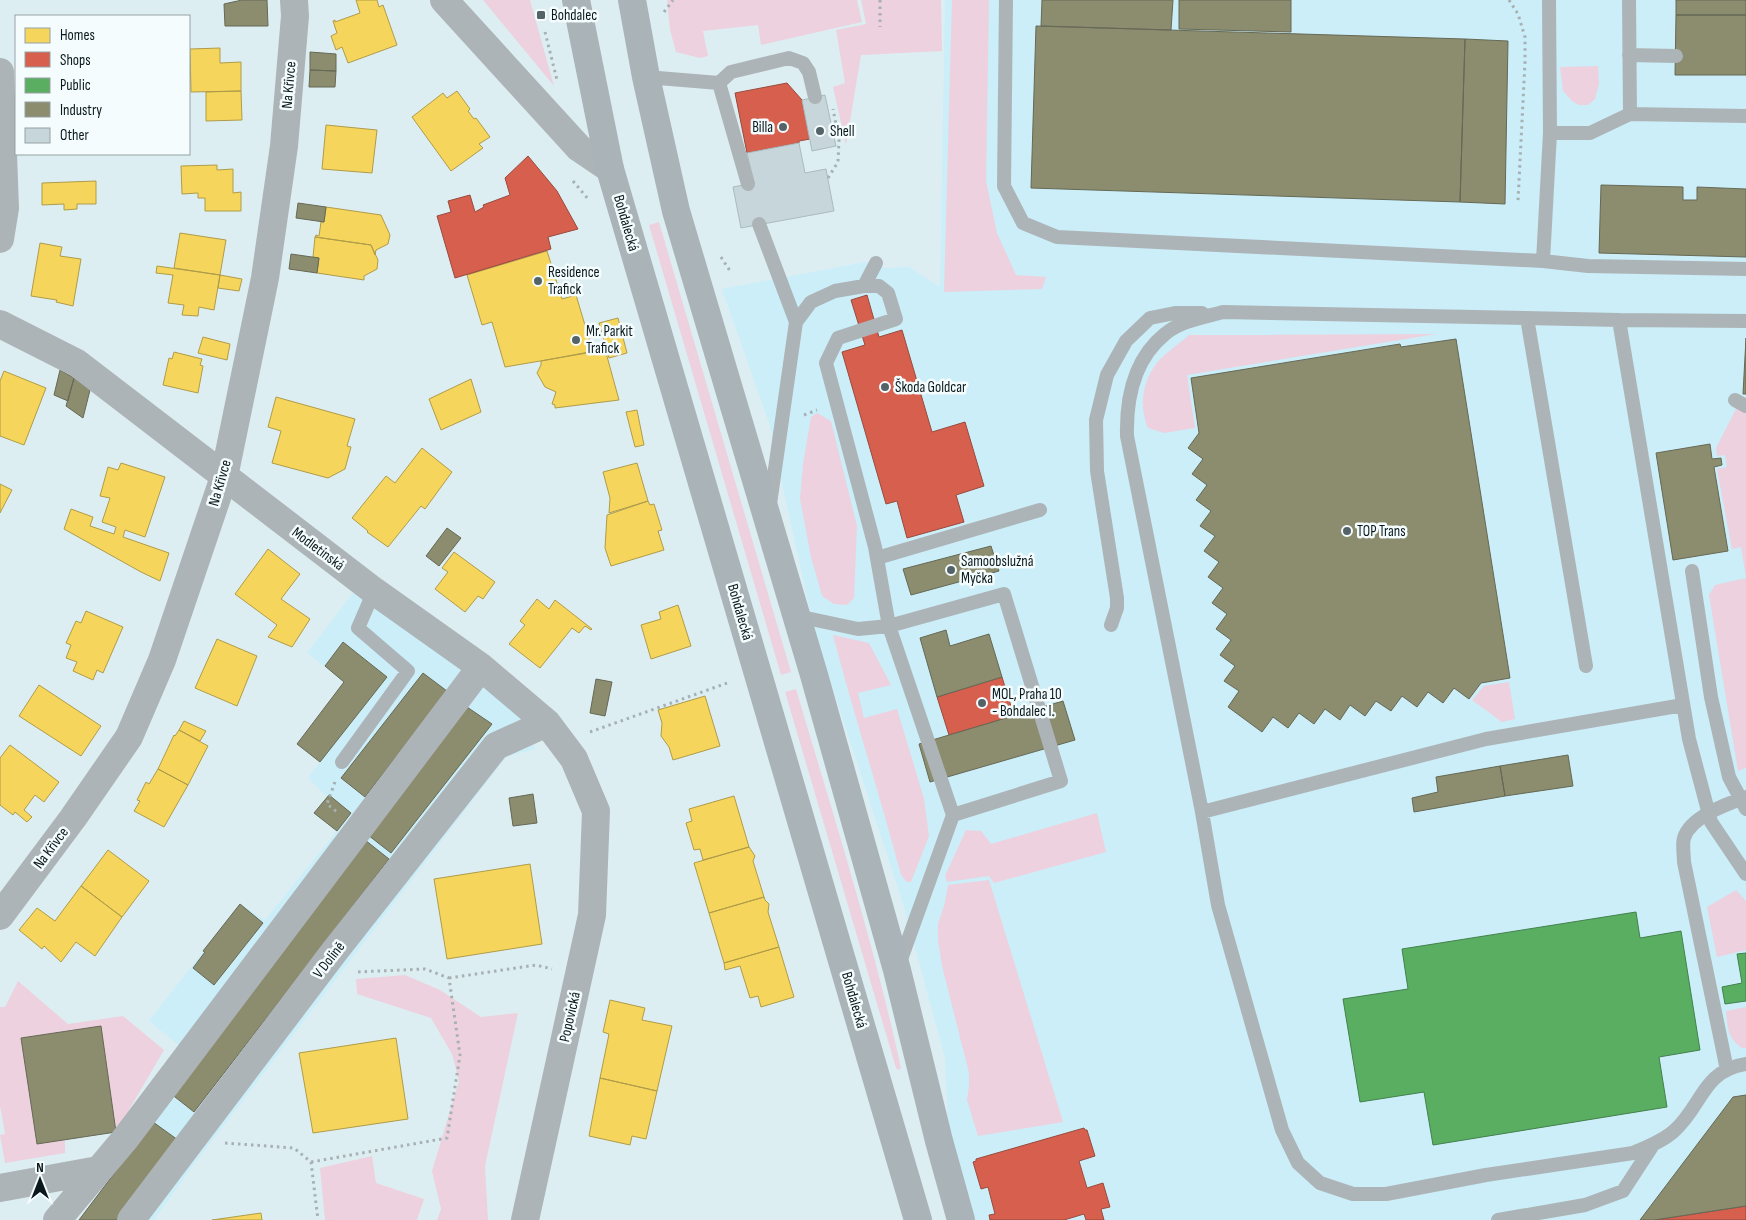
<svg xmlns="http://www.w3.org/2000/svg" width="1746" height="1220" font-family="'Sofia Sans Condensed',sans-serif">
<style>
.built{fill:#cbeef8}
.green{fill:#edd1df}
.homes{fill:#f6d55c;stroke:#af9c49}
.shops{fill:#d6604d;stroke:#994a3e}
.public{fill:#5aae61;stroke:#42814c}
.industry{fill:#8c8c6e;stroke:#656955}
.building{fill:#c7d6da;stroke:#abbabe}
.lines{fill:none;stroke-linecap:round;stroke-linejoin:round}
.path{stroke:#a7b0b2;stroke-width:3;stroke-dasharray:2.5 4;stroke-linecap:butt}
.lane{stroke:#adb4b7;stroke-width:14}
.street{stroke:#adb4b7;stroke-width:28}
.secondary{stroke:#aab3b7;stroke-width:28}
.poi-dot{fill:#546367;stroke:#f4fcfe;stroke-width:2}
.labels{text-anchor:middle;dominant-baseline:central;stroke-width:5;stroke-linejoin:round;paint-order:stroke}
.poi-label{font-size:15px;fill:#0a181c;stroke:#f4fcfe;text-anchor:start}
.street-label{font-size:15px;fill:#0a181c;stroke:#f4fcfe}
</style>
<rect width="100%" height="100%" fill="#ddeef3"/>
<path class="built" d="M945 0H1746V1220H972L948 1131 945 1058 904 907 815 634 769 423 722 289 865 262 887 268 909 267 940 287Z
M356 589 515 710 535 749 506 757 195 1163 154 1220H79L153 1122 196 1059 149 1021 240 904 265 920 337 831 314 813 327 797 308 778 320 762 297 744 344 682 307 653Z"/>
<path class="green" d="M483 0H530L554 86Z
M667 0H857L862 22 761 45 758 25 703 31 708 56 700 58 676 52 670 30Z
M861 0H941L942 51 861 55 846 145 833 87 845 83 836 30 866 24Z
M952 0H989L986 181 997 233 1016 275 1046 277 1042 289 944 292Z
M1598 66 1599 84 1595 99 1588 105H1579L1572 101 1563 91 1560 67Z
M659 222 791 672 781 675 649 225Z
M1436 334 1187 375 1195 428 1164 433 1148 428C1139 407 1142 383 1156 364 1165 353 1179 344 1189 335Z
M1737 407 1746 412V768L1738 771 1709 595 1715 585 1746 578 1741 547 1732 549 1717 469 1727 467 1725 455 1717 456 1716 448Z
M817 413 831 421 857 526 854 598 847 605 834 604 822 596 811 557 800 499 803 464 811 417Z
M833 635 869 643 891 685 858 693 864 718 897 709 924 799 929 836 911 882H907L901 875C880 795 854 716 833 635Z
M1509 682 1515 719 1502 722 1472 700 1484 686Z
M796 689C833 814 873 940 901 1068L899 1070 896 1068 785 692Z
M1097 813 1106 852 994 883 989 876 947 882 945 876 966 830 981 831 991 844Z
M989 880 1063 1122 978 1136 967 1100 969 1086V1073L942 966 938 940V924L945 902 948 885Z
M1736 890 1746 901V950L1717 957 1707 907Z
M405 975 440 990 481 1017 518 1013 485 1166 488 1220H437L441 1209 432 1171 459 1081 452 1054 431 1018 357 994 356 979Z
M18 981 68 1024 123 1016 164 1050 116 1132 101 1027 21 1038 37 1144 65 1140V1153L5 1163 0 1135 5 1134 0 1106V1007H5Z
M1746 1007V1048H1742C1727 1038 1728 1027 1726 1011Z
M372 1156 376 1183 424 1199 417 1220H325L320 1168Z"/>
<path class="homes" d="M356 0H377L379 7 383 5 397 45 348 63 342 47 336 50 331 36 337 33 333 21 335 20V22L360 13Z
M220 48V63L241 62V91L191 92 190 49Z
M241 91 242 120 206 121V92Z
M457 91 470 109 468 111 474 119 476 118 490 137 479 144 483 148 451 171 412 117 443 93 447 98Z
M326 125 377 130 372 173 322 169Z
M217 165V170L233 169V193L241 192V211H205V198H198V193L182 194 181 166Z
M96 181V204H77V209L64 210V204L42 205V183Z
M326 207 381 215 390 235 388 244 376 250 375 255 371 245 315 237 316 235 319 236 321 222H324Z
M180 233 226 240 220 275 174 268Z
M315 237 371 245 378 260 377 269 364 276V280L317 273 319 258 313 257Z
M40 243 62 247 60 256 81 259 73 306 56 302 57 300 31 296Z
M547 251 562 299 576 295 593 352 505 367 492 322 482 325 467 275Z
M157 266 220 275 214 310 199 307 198 316 182 315 184 305 168 303 173 275 156 273Z
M220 275 242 279 239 291 218 288Z
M618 318 627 353 609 358 599 323Z
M203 337 230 344 227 360 198 353Z
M605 349 619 400 555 408V405L552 404 556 392 545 387 537 373 541 365V361Z
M174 352 202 359 200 365 203 366 198 393 163 385 169 358 172 359Z
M4 371 46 388 24 445 0 436V381Z
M471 379 481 412 441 430 429 399Z
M276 397 355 419 347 446 351 447 345 469 328 478 272 463 281 431 268 427Z
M637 410 644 445 635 447 626 412Z
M422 448 452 472 425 509 421 506 388 547 367 532 368 531 352 518 386 476 395 483Z
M121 463 165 477 145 537 125 530 123 537 169 553 160 581 141 572 64 529 71 509 93 517 90 526 114 534 116 527 102 522 110 498 100 496 108 467 118 470Z
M637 463 648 501 609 513 610 498 603 472Z
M0 484 12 490 0 513Z
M648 501 650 505 654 504 662 530 658 531 664 550 611 566 605 548 607 515Z
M268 549 300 574 281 599 310 619 292 647 268 637 277 625 235 594Z
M454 552 495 582 483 599 478 596 465 612 435 589 448 572 442 568Z
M537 599 549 609 555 600 592 629 591 630 585 626 579 633 572 628 540 668 509 644 525 625 520 621Z
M678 605 691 646 651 659 641 625 661 619 659 612Z
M86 611 123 627 103 673 97 670 93 680 73 671 77 662 66 658 71 645 66 643 76 621 81 623Z
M217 639 257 656 237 706 195 688Z
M39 685 101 726 81 756 19 716Z
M705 696 720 746 673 760 669 747 661 736 662 723 658 710Z
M184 721 206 731 200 741 179 730Z
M179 730 208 746 188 785 158 769 174 735 175 736Z
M10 745 59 782 44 802 35 795 24 810 32 817 27 822 15 812 13 815 0 805V758Z
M158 769 188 785 164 827 134 811 140 801 137 800 146 782 149 784Z
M734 796 749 847 703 860 700 849 694 850 686 823 692 821 689 809Z
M749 847 755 856 753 861 764 897 709 913 694 863Z
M108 850 149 881 122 917 81 886Z
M530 864 542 944 447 959 434 879Z
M81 886 122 917 95 956 76 942 61 962 44 946 42 949 19 930 37 908 55 921Z
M764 897 765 900 769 904 768 912 779 947 724 963 709 913Z
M779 947 794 997 761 1007 758 996 750 998 740 966 725 970 724 963Z
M610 1000 645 1008 642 1020 672 1026 657 1091 600 1078 609 1034 603 1032Z
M396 1038 408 1119 313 1133 299 1053Z
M600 1078 657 1091 646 1139 632 1136 630 1145 589 1136Z
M261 1213 262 1220H212Z"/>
<path class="shops" d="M787 83 802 100 810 139 799 141V143L747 153 735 93Z
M528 156 557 191 578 229 548 237 551 249 455 278 437 216 451 212 448 201 470 195 475 212 484 207 483 205 510 195 505 178Z
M867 295 879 337 902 330 932 432 965 422 984 486 956 495 964 522 907 538 897 501 886 504 842 352 865 345 851 300Z
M1002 677 1014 716 949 735 937 697Z
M1084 1128 1085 1130H1087L1095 1156 1079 1161 1087 1188 1103 1183 1110 1207 1101 1209 1104 1220H1086L1084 1214 1064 1220H990L989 1215 995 1214 988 1187 981 1189 973 1162 976 1161V1159Z
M1746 1206V1220H1654Z"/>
<path class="public" d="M1636 912 1640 938 1681 931 1700 1050 1659 1057 1667 1107 1433 1145 1424 1092 1360 1102 1343 999 1408 989 1402 949Z
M1746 953V1001L1725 1004 1722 987 1742 983 1737 954Z"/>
<path class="industry" d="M242 0H267L268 26H225L224 4Z
M1042 0H1173L1171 30 1041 26Z
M1179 0H1291V32L1179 29Z
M1676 0H1746V15H1676Z
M1676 15H1746V75H1675Z
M1036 26 1465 39 1460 202 1031 188Z
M1465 39 1508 41 1505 204 1460 202Z
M310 52 336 54V71L310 70Z
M310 70 336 71 335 87H309Z
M1601 185 1683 187V200H1697V187L1746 189V257L1599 253Z
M298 203 326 207 324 222 296 218Z
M291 254 319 258 317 273 289 269Z
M1746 338V394H1743Z
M1456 339 1510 678 1481 683 1469 699 1454 688 1443 703 1428 692 1417 707 1402 696 1391 711 1376 701 1365 716 1350 705 1340 720 1325 709 1314 724 1299 713 1288 728 1273 717 1262 732 1228 707 1239 691 1224 681 1235 666 1220 655 1231 640 1216 629 1227 614 1212 603 1223 588 1208 577 1219 562 1204 551 1215 536 1200 526 1211 511 1196 500 1207 485 1192 474 1203 459 1188 448 1199 433 1191 378 1400 344 1401 347Z
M60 370 74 378 68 401 54 395Z
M74 378 90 390 83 418 66 406Z
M1710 444 1712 459 1721 458 1722 465 1714 467 1728 551 1673 560 1656 453Z
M447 528 461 538 439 566 426 556Z
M991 546 999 571 911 595 903 569Z
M946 630 950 646 989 634 1002 677 937 697 920 638Z
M343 642 387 677 320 762 297 744 344 682 325 666Z
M423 673 447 691 365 797 341 778Z
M596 679 612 682 605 716 590 713Z
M1063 701 1075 740 930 782 919 744Z
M467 707 492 724 391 853 368 835Z
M1568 755 1573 786 1505 796 1500 766Z
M1500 766 1505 796 1414 812 1412 798 1438 792 1436 777Z
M533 794 537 823 513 826 509 798Z
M329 795 351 813 337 831 314 813Z
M365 840 389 859 194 1112 170 1093Z
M240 904 263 923 214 985 193 968 205 952 203 951Z
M101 1026 116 1132 37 1144 21 1038Z
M1746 1095V1206L1654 1220H1640L1733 1097Z
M153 1122 178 1140 117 1220H79Z"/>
<path class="building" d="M825 95 836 146 812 151 802 100Z
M799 143 805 173 826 169 834 211 741 228 733 187 754 183 747 153Z"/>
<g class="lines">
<path class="path" d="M880 0V27
M1509 0 1518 14 1525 37V62L1518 201
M664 12 673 0
M545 32 557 80
M828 178 838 162 839 140 833 109
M573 181 588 199
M721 257 730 271
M804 415 817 410
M590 732 730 682
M335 782 327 804 337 812
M449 978 536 965 552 969
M225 1143 294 1148 311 1162 318 1220
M311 1162 447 1138 460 1055 449 978 425 969 356 972"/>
<path class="lane" d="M1006 0 1004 186 1023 223 1057 237 1543 261 1550 133 1549 0
M1629 55 1676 56
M646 77 719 83 748 184
M719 83 731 72 789 58 803 63 809 72 815 97
M1630 114 1746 116
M1550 133H1590L1630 114 1629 0
M759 224 796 322 770 504
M1543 261 1588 266 1746 269
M864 286 876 263
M1527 318 1586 666
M1619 320 1223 312C1205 317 1180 321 1165 334 1134 359 1126 398 1127 436L1202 812 1218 905 1282 1130 1298 1163 1320 1183 1353 1194H1386L1486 1175 1633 1153C1647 1147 1663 1141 1674 1131 1703 1105 1702 1071 1746 1064
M1746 321 1619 320 1689 739 1711 822 1746 874
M796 322 811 302 835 291 864 286H879L888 293 896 319 838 338 826 363 875 547 889 626 1004 594 1061 781 953 815
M1735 400 1746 406
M877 558 1040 510
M1692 571 1711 697 1729 777 1746 809
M797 616 858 629 889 626 953 815 899 965
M1111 625 1117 608V598L1097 471 1096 420 1107 375 1126 341 1150 318 1175 313H1202
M342 762 408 671 358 628 374 591
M1202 812 1486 739 1683 705
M1727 1070 1684 862C1684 855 1682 844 1684 838 1690 817 1727 804 1746 797
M1498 1220 1585 1205 1623 1191 1653 1145"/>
<path class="street" d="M444 0 579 148 610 169
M0 72 5 208 0 239
M0 324 77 363 374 591 481 667 547 723 574 759 596 811 592 915 525 1220
M0 916 73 818 129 737 162 660 224 477 265 278 284 146 295 16 294 0
M0 1188 98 1170
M57 1220 125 1139 481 667
M131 1220 334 952 496 746 547 723"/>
<path class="secondary" d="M576 0 610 169 918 1220
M632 0 646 77 676 211 814 675 897 970 939 1141 961 1220"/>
</g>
<g class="poi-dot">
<rect x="536" y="10" width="10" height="10" rx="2.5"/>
<circle cx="783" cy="127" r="5"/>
<circle cx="820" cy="131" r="5"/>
<circle cx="538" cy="281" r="5"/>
<circle cx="576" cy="340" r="5"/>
<circle cx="885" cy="387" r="5"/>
<circle cx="1347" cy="531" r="5"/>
<circle cx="951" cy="570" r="5"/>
<circle cx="982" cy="703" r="5"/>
</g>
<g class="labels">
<g class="poi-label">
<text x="551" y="15">Bohdalec</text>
<text x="773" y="127" text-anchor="end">Billa</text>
<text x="830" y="131">Shell</text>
<text x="548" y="272">Residence<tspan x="548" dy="17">Trafick</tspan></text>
<text x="586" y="331">Mr. Parkit<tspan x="586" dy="17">Trafick</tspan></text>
<text x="895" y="387">Škoda Goldcar</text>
<text x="1357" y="531">TOP Trans</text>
<text x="961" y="561">Samoobslužná<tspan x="961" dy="17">Myčka</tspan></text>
<text x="992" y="694">MOL, Praha 10<tspan x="992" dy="17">- Bohdalec I.</tspan></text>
</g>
<g class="street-label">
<text transform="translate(289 85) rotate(-85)">Na Křivce</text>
<text transform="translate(626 223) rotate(74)">Bohdalecká</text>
<text transform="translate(220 483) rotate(-74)">Na Křivce</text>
<text transform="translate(318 549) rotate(37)">Modletínská</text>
<text transform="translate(740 612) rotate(74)">Bohdalecká</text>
<text transform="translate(51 848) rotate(-53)">Na Křivce</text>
<text transform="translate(329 960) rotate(-52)">V Dolině</text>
<text transform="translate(854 1000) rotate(74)">Bohdalecká</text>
<text transform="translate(570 1017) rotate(-77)">Popovická</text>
</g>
</g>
<rect x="15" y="15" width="175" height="140" fill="#f4fcfe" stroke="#96a1a4"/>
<rect x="25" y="28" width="25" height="15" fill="#f6d55c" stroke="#96a1a4"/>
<text x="60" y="40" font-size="15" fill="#0a181c">Homes</text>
<rect x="25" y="52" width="25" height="15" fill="#d6604d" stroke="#96a1a4"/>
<text x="60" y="65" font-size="15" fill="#0a181c">Shops</text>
<rect x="25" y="78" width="25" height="15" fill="#5aae61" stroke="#96a1a4"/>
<text x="60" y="90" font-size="15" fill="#0a181c">Public</text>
<rect x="25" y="102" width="25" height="15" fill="#8c8c6e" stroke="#96a1a4"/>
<text x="60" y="115" font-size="15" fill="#0a181c">Industry</text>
<rect x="25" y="128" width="25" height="15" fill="#c7d6da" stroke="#96a1a4"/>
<text x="60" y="140" font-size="15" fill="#0a181c">Other</text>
<g transform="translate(40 1180)" stroke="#f4fcfe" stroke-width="4" paint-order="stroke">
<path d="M0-4L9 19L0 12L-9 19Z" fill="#0a181c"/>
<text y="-8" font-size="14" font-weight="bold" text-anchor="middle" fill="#0a181c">N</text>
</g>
</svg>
